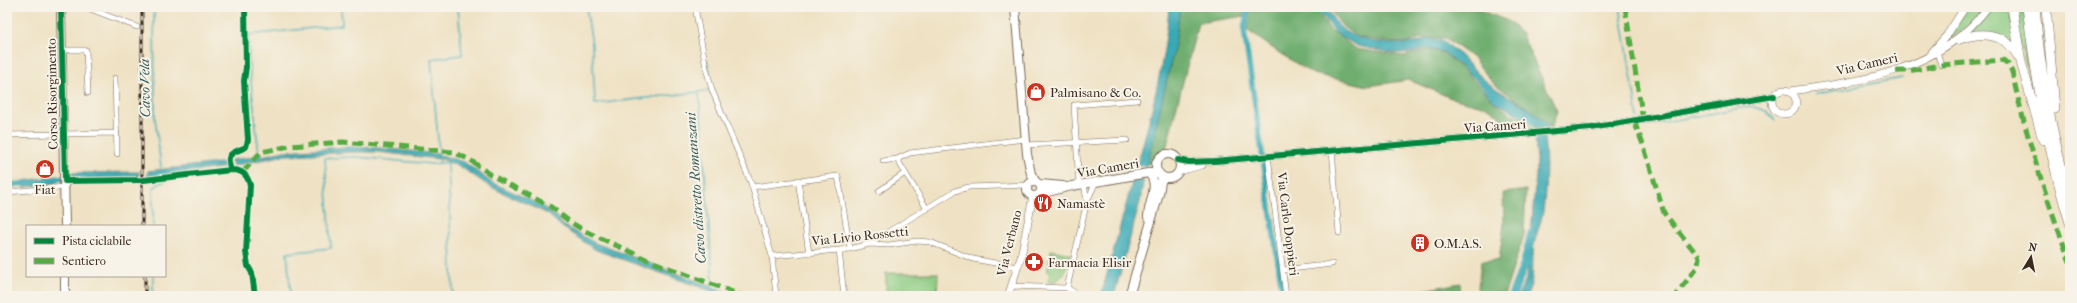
<svg xmlns="http://www.w3.org/2000/svg" width="2077" height="303" font-family="'IM FELL French Canon',serif">
<style>
.green{fill:#8bca81;stroke:#637a50}
.forest{fill:#70ae6f;stroke:#566c46}
.water{fill:#39aab5;stroke:#3a6a6a}
.lines{fill:none;stroke-linecap:round;stroke-linejoin:round}
.stream{stroke:#39aab5;stroke-width:1.5}
.canal{stroke:#39aab5;stroke-width:5.5}
.river{stroke:#39aab5;stroke-width:9}
.street-casing{stroke:#7a6a58;stroke-width:6}
.secondary-casing{stroke:#7a6a58;stroke-width:8}
.primary-casing{stroke:#7a6a58;stroke-width:10}
.highway-casing{stroke:#7a6a58;stroke-width:10}
.street{stroke:#fff;stroke-width:5}
.secondary{stroke:#fff;stroke-width:7}
.primary{stroke:#fff;stroke-width:8}
.highway{stroke:#fff;stroke-width:9}
.rail-casing{stroke:#3b2a1e;stroke-width:3}
.rail{stroke:#f7f3e8;stroke-width:1.5;stroke-dasharray:4.5;stroke-linecap:butt}
.quiet{stroke:#55ab43;stroke-width:5;stroke-dasharray:10 5;stroke-linecap:butt}
.cycleway-casing{stroke:#f7f3e8;stroke-width:8}
.cycleway{stroke:#00873e;stroke-width:6}
.labels{text-anchor:middle;dominant-baseline:central;stroke-width:4;stroke-linejoin:round;paint-order:stroke}
.street-label{font-size:13px;fill:#3b2a1e;stroke:#f7f3e8}
.poi-label{font-size:13px;fill:#3b2a1e;stroke:#f7f3e8;text-anchor:start}
.water-label{font-size:14px;font-style:italic;fill:#3a5d5a;stroke:#f7f3e8}
</style>
<rect width="100%" height="100%" fill="#f7f3e8"/>
<filter id="ink" filterUnits="userSpaceOnUse"><feTurbulence type="fractalNoise" baseFrequency=".025" numOctaves="2"/><feDisplacementMap in="SourceGraphic" scale="8" xChannelSelector="R" yChannelSelector="G"/><feConvolveMatrix kernelMatrix="1 2 1 2 8 2 1 2 1" color-interpolation-filters="sRGB"/></filter>
<filter id="wash" filterUnits="userSpaceOnUse"><feTurbulence type="fractalNoise" baseFrequency=".012" numOctaves="4" result="noise"/><feDisplacementMap in="SourceGraphic" scale="16" xChannelSelector="R" yChannelSelector="G"/><feGaussianBlur stdDeviation="0.9" result="paint"/><feColorMatrix in="noise" values="0 0 0 0 0 0 0 0 0 0 0 0 0 0 0 0 0 1.4 0 .05"/><feComposite in="paint" operator="in"/></filter>
<g filter="url(#wash)">
<rect width="100%" height="100%" fill="#efe2c4"/>
<path class="green" d="M1968 7H1985L1969 25 1945 43Z
M1992 7H2010L2015 44 1969 33Z
M2014 7H2023L2039 112 2020 42Z
M1051 250 1071 254C1068 266 1064 283 1048 282L1050 272 1047 271Z
M886 273H938L937 296H886Z"/>
<path class="forest" d="M1180 7H1246L1245 16 1198 23 1166 149 1160 151 1150 163 1147 164 1175 45Z
M1250 7H1315L1329 28 1356 49 1403 56 1429 50 1444 53 1468 74 1494 102 1511 114 1523 118 1533 131 1505 132 1500 116 1487 107 1451 98 1409 80 1368 86 1313 74 1278 52 1247 30Z
M1328 7H1416L1437 10 1475 8 1508 21 1521 33 1557 111 1551 129 1548 123 1492 82 1473 58 1446 38H1420L1408 43 1388 42 1357 37 1343 27Z
M1526 190 1524 235 1504 296H1477L1481 261 1499 260 1504 224 1503 193Z
M1460 283 1461 296H1424L1423 290Z"/>
<path class="water" d="M1169 7H1180L1175 45 1147 165 1135 167 1138 163C1152 111 1165 61 1169 7Z
M1316 7H1325C1331 14 1335 23 1342 29 1355 41 1394 46 1412 43 1420 42 1427 37 1435 39 1455 43 1474 73 1491 85 1505 96 1542 112 1549 128L1535 129 1523 117 1495 102 1474 78 1444 52 1426 49 1410 53H1392L1357 46 1337 34Z
M1535 136H1544C1547 161 1546 187 1543 212 1541 223 1536 234 1534 245 1531 263 1536 280 1526 296H1518L1527 277 1537 163Z
M346 147 380 148 439 154V159L377 152H357L285 155 233 166 231 160 254 157 257 152 262 153V156L284 151Z
M441 155 464 162 493 183 541 205 556 216 563 225 595 243 738 296H725L596 250 562 227 548 214 489 186 461 167 441 159Z
M228 162 227 167 147 177 148 171Z
M139 172V178L70 179V173Z
M58 176 57 183 24 187 23 181Z
M1144 177 1140 202 1114 296H1101L1133 179Z"/>
<g class="lines">
<path class="stream" d="M154 7 155 118 161 167
M244 7V35H248L342 25 341 7
M586 7 592 45 595 104 699 92 713 283
M1620 7 1638 118
M1504 10 1529 7
M248 35 249 64 259 154
M707 60 710 73
M699 92 710 90
M1816 94 1902 78
M1640 121 1643 126 1751 106 1766 111 1775 120
M2067 122H2070
M440 163H448L453 296
M153 226V188L164 181
M153 276V296
M291 296 287 253 331 248 325 158 356 157 432 164 440 163 431 59 462 55 458 7"/>
<path class="canal" d="M1248 7 1244 30 1283 296
M51 180 78 176
M7 185 31 183"/>
<path class="river" d="M1512 296 1525 262 1532 233"/>
</g>
</g>
<g filter="url(#ink)">
<g class="lines">
<defs>
<path id="street" d="M85 7 137 27
M695 7 706 68 712 90 751 183 772 256 776 296
M62 50H86L88 93
M1937 52 1941 65
M115 78 117 154
M7 135 117 133
M1026 145 1127 140
M1332 150 1339 233
M1268 156 1286 296
M897 159 927 209
M883 161 897 159 910 153 1025 139
M798 180 809 253
M65 181 144 180 231 170C243 170 247 175 250 185L246 252 248 266 252 273 255 296
M1084 184 1087 201
M1079 185 1074 105 1137 100
M752 187 838 176 850 249
M879 191 905 173
M7 192 65 187
M870 243 955 191 969 187 1029 185
M839 250 844 296
M772 256 850 249 869 244 889 245 917 241 930 242 973 259 1017 267
M1283 270 1332 264
M1011 286 1067 288 1080 296
M1067 288 1087 201 1096 182"/>
<path id="secondary" d="M1932 52 1947 35 1965 7
M1772 102a12 12 0 1 1 24 0a12 12 0 1 1-24 0Z
M1790 91C1864 81 1940 71 1988 7
M1178 160 1189 162 1215 161 1591 128 1774 96
M1179 171 1202 165
M1008 296 1021 257 1033 196"/>
<path id="primary" d="M61 7 65 226
M1015 7 1027 154 1031 174 1036 182
M1156 166a12 12 0 1 1 24 0a12 12 0 1 1-24 0Z
M1027 189a7 7 0 1 1 14 0a7 7 0 1 1-14 0Z
M1040 184 1063 186
M1039 194 1072 186 1148 173H1159
M1148 217C1148 203 1161 183 1148 173
M65 296V276
M1129 296 1159 194 1162 176"/>
<path id="highway" d="M2012 7 2021 62 2043 140
M2027 7C2036 80 2048 153 2070 223
M2035 7C2040 71 2052 136 2070 198
M2046 7 2055 109
M1957 40C1980 31 2005 32 2018 56"/>
</defs>
<use href="#street" class="street-casing"/>
<use href="#secondary" class="secondary-casing"/>
<use href="#primary" class="primary-casing"/>
<use href="#highway" class="highway-casing"/>
<use href="#street" class="street"/>
<use href="#secondary" class="secondary"/>
<use href="#primary" class="primary"/>
<use href="#highway" class="highway"/>
<defs>
<path id="rail" d="M142 7V226
M145 276V296"/>
</defs>
<use href="#rail" class="rail-casing"/>
<use href="#rail" class="rail"/>
<path class="quiet" d="M1625 7 1643 120
M1896 71H1908L1941 65 2003 60 2008 64 2012 72C2026 137 2047 200 2070 262
M1634 121 1644 147 1664 213 1699 257 1698 266 1675 296
M243 172 261 152 290 146 343 142 453 152 470 160 493 176 551 207 570 222 585 231 648 260 743 296"/>
<defs>
<path id="cycleway" d="M61 7 65 181 144 180 231 170C243 170 247 175 250 185L246 252 248 266 252 273 255 296
M1178 160 1189 162 1215 161 1591 128 1774 96
M231 170C224 152 234 153 246 147L248 140 244 81 246 67 245 7"/>
</defs>
<use href="#cycleway" class="cycleway-casing"/>
<use href="#cycleway" class="cycleway"/>
</g>
</g>
<defs>
<symbol id="shop-disc" viewBox="-11 -11 22 22"><circle r="9.5" fill="#c8321e" stroke="#f7f3e8"/><path d="M-5-2.5h2.3a2.7 3.5 0 0 1 5.4 0H5L5.5 6h-11ZM-1.5-2.5h3a1.5 2.3 0 0 0-3 0Z" fill="#fff"/></symbol>
<symbol id="restaurant-disc" viewBox="-11 -11 22 22"><circle r="9.5" fill="#c8321e" stroke="#f7f3e8"/><path d="M-5-6h1v4h1v-4h1v4h1v-4h1v5L-1.5 .5V6h-2V.5L-5-1ZM5-6V6H3V1.5H1.5Q1.5-4 5-6Z" fill="#fff"/></symbol>
<symbol id="building-disc" viewBox="-11 -11 22 22"><circle r="9.5" fill="#c8321e" stroke="#f7f3e8"/><path d="M-4-6H4V6H1V3H-1V6H-4ZM-2.5-4.3h1.7v1.8h-1.7ZM.8-4.3h1.7v1.8H.8ZM-2.5-1h1.7V.8h-1.7ZM.8-1h1.7V.8H.8Z" fill="#fff"/></symbol>
<symbol id="pharmacy-disc" viewBox="-11 -11 22 22"><circle r="9.5" fill="#c8321e" stroke="#f7f3e8"/><path d="M-2-6h4v4h4v4h-4v4h-4v-4h-4v-4h4Z" fill="#fff"/></symbol>
</defs>
<g fill-rule="evenodd">
<use href="#shop-disc" x="1025" y="81" width="22" height="22"/>
<use href="#shop-disc" x="34" y="158" width="22" height="22"/>
<use href="#restaurant-disc" x="1032" y="192" width="22" height="22"/>
<use href="#building-disc" x="1409" y="232" width="22" height="22"/>
<use href="#pharmacy-disc" x="1023" y="251" width="22" height="22"/>
</g>
<g class="labels">
<g class="street-label">
<text transform="translate(1867 64) rotate(-13)">Via Cameri</text>
<text transform="translate(52 94) rotate(-91)">Corso Risorgimento</text>
<text transform="translate(1495 126) rotate(-4)">Via Cameri</text>
<text transform="translate(1108 168) rotate(-10)">Via Cameri</text>
<text transform="translate(1288 224) rotate(83)">Via Carlo Doppieri</text>
<text transform="translate(860 236) rotate(-6)">Via Livio Rossetti</text>
<text transform="translate(1009 243) rotate(-76)">Via Verbano</text>
</g>
<g class="poi-label">
<text x="1050" y="92">Palmisano &amp; Co.</text>
<text x="45" y="189" text-anchor="middle">Fiat</text>
<text x="1057" y="203">Namastè</text>
<text x="1434" y="243">O.M.A.S.</text>
<text x="1048" y="262">Farmacia Elisir</text>
</g>
<g class="water-label">
<text transform="translate(145 88) rotate(-91)">Cavo Vela</text>
<text transform="translate(696 188) rotate(-94)">Cavo distretto Romanzani</text>
</g>
</g>
<rect width="2077" height="303" fill="none" stroke="#f7f3e8" stroke-width="24"/>
<rect x="26" y="225" width="140" height="52" fill="#f7f3e8" stroke="#aca397"/>
<rect x="34" y="238" width="20" height="6" fill="#00873e" stroke="#aca397"/>
<text x="62" y="245" font-size="12" fill="#3b2a1e">Pista ciclabile</text>
<rect x="34" y="258" width="20" height="6" fill="#55ab43" stroke="#aca397"/>
<text x="62" y="265" font-size="12" fill="#3b2a1e">Sentiero</text>
<g transform="translate(2031 257) rotate(10)" stroke="#f7f3e8" stroke-width="3" paint-order="stroke">
<path d="M0-3L7 15L0 10L-7 15Z" fill="#3b2a1e"/>
<text y="-6" font-size="11" font-weight="bold" text-anchor="middle" fill="#3b2a1e">N</text>
</g>
</svg>
